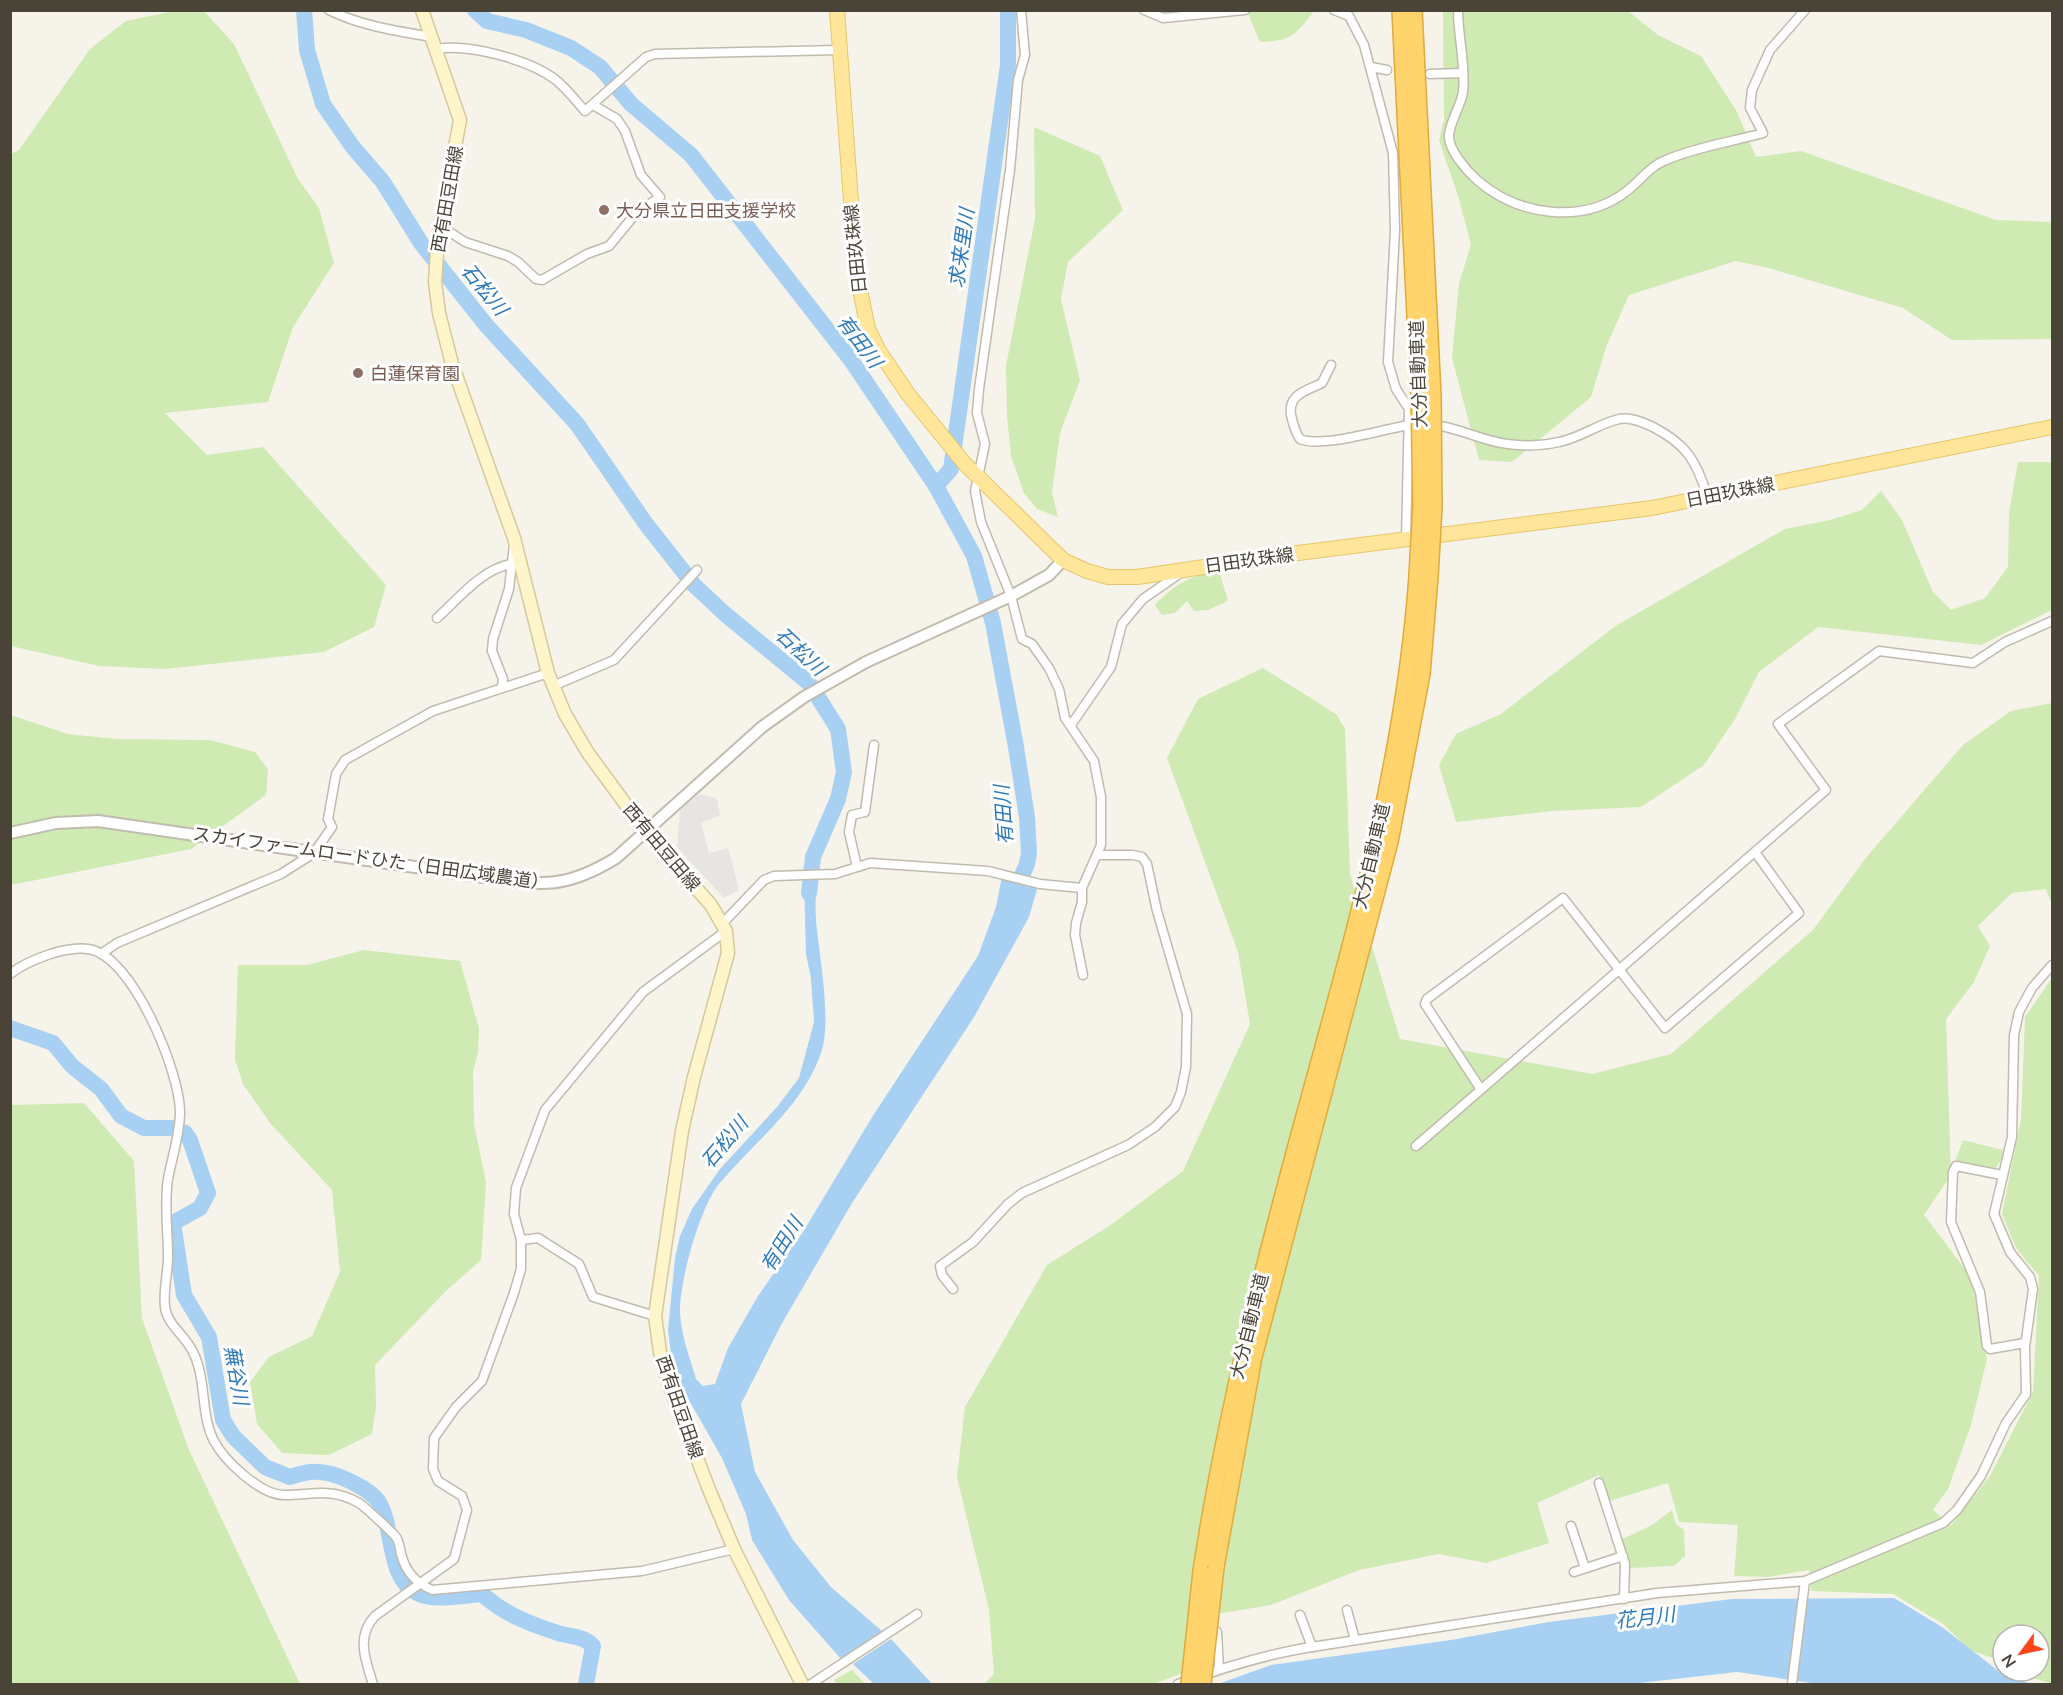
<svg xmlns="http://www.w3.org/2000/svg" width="2063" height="1695" viewBox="0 0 2063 1695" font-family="Mulish,'Noto Sans JP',sans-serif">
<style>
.green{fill:#cfeab3}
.parking{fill:#e7e5e2}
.water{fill:#a7d0f2}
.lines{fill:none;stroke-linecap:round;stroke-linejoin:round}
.river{stroke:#a7d0f2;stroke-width:16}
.minor-casing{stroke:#c1bbad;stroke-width:11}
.tertiary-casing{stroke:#c1bbad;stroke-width:14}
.secondary-casing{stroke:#d6c89a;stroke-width:15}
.primary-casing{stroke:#e6c668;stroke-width:16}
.motorway-casing{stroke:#e1aa3a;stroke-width:18}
.minor{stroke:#fff;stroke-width:8}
.tertiary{stroke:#fff;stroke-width:10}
.secondary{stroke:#fff5cb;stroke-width:12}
.primary{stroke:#ffe69a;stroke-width:14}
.motorway{stroke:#ffd46c;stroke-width:15}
.motorway-bridge-casing{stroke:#e1aa3a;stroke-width:18;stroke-linecap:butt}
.motorway-bridge{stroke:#ffd46c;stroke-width:15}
.education-dot{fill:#8d6e63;stroke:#fff;stroke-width:2}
.labels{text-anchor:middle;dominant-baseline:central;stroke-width:6;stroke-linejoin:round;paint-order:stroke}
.street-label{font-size:18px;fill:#4a4438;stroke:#fff}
.education-label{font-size:18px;fill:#785e54;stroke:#fff;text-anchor:start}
.water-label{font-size:20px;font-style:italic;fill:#2e79b9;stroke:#fff}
</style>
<rect width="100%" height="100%" fill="#f6f3eb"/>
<g class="green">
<polygon points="174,11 204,11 234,44 298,179 319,208 334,263 293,327 268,402 165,413 207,455 263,447 386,585 374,627 324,652 165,669 99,666 11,646 11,154 19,150 90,49 126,21"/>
<path d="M1247 11H1314C1296 35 1291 41 1260 42Z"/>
<polygon points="1443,11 1628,11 1658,35 1701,56 1736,110 1756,157 1801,151 1996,220 2052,222 2052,339 1952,340 1903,308 1769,268 1736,261 1629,295 1606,347 1591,397 1512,462 1479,460 1452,358 1459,283 1471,245 1459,199 1439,140 1444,120"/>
<polygon points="1034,127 1100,156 1123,210 1068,262 1061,299 1080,380 1060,433 1052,492 1058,517 1037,509 1024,493 1011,456 1007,416 1006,366 1035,219"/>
<polygon points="2018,462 2052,462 2052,610 1981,645 1818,627 1759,672 1735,719 1704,765 1641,807 1552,811 1456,822 1439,765 1456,734 1501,714 1617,625 1785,529 1830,520 1862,510 1881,491 1902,520 1933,592 1951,610 1985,598 2008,567 2009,513"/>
<path d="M1219 571 1228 601 1208 610 1194 611 1187 601 1175 613 1162 615 1155 605C1176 583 1189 576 1219 571Z"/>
<polygon points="1263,668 1336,714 1345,729 1350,874 1400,1039 1592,1074 1671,1054 1813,930 1865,859 1963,745 2011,711 2052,703 2052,905 2046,889 2012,893 1978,926 1990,946 1974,982 1946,1019 1951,1175 1924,1215 1971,1277 1987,1359 1971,1425 1948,1489 1933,1510 1951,1525 1990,1476 2033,1392 2039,1276 2016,1248 2002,1214 2021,1120 2025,1017 2052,978 2052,1684 2010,1671 2039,1671 2039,1635 2003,1635 2003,1664 1998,1660 1970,1650 1943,1624 1893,1594 1811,1591 1809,1570 1768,1577 1734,1576 1738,1525 1679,1522 1668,1483 1609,1501 1599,1475 1537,1503 1549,1543 1486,1563 1439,1554 1359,1570 1271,1605 1216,1614 1211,1663 1153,1684 984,1684 994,1674 989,1610 957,1477 965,1407 1047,1265 1112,1224 1183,1171 1250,1024 1238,952 1167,758 1198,699"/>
<polygon points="10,715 68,734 117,739 210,740 255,752 268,769 266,795 191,849 11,885"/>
<polygon points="364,950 460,961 479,1029 478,1053 473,1071 474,1124 486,1182 481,1260 446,1291 375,1365 376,1407 372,1434 329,1455 282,1453 257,1424 250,1382 269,1357 312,1336 340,1272 332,1190 270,1123 243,1084 235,1059 238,965 307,965"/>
<polygon points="84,1103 134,1161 142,1318 189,1450 300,1684 11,1684 11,1105"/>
<polygon points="1963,1140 2006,1151 1993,1173 1954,1164"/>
<polygon points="1672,1510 1676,1524 1684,1530 1685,1556 1674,1566 1630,1568 1621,1540 1652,1525"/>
<polygon points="852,1670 865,1684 838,1684 834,1680"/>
</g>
<polygon class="parking" points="699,794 717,798 720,816 701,823 709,853 728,848 739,890 724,898 677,847 680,810"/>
<g class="water">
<path d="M1002 876 1038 886 1029 917 974 1017 852 1203 781 1325 741 1404 755 1472 793 1540 831 1587 883 1632 841 1659 789 1600 752 1540 746 1514 722 1458 682 1388 672 1362 668 1330 675 1258 680 1236 692 1209 720 1169 777 1107 799 1078 814 1022 811 978 806 954 804 879H816C816 893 815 907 816 920 819 956 833 1024 820 1056 800 1109 754 1142 719 1184 700 1207 679 1282 680 1313 681 1335 690 1358 696 1379L703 1386 715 1384 728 1348 758 1296 803 1232 874 1114 978 956 996 907Z"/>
<polygon points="1894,1598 1942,1627 2001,1673 2031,1684 1818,1684 1737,1672 1630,1684 1218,1684 1271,1665 1451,1640 1549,1622 1732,1599"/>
<polygon points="891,1639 932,1684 874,1684 853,1664"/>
</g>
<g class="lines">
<g class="river">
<polyline points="304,10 307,50 323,104 352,146 383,182 421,243 486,325 577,424 646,524 694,585 725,614 809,683 838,729 844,772 838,799 813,857 809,893"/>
<polyline points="475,10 487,21 526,30 571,48 600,67 631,104 691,155 851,360 936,486 974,556 993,623 1015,741 1027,817 1029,853 1027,864 1013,896"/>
<polyline points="936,486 951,469 1008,65 1008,10"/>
<path d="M10 1028 53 1043 72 1066 101 1089 121 1116 144 1128H173L185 1133 190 1140 208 1193 200 1208 173 1223 184 1295 209 1337 223 1420 233 1436 265 1467 290 1477C310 1470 324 1470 343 1478 353 1482 372 1492 378 1501 395 1527 386 1578 417 1593 435 1602 463 1595 482 1594 504 1614 530 1624 558 1633 571 1637 584 1636 593 1646L586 1684"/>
</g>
<g class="minor-casing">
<g id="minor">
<path d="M329 10C361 26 397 31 432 37"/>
<polyline points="1021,10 1025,55 1018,80 1010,170 979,389 977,413 985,444 975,491 981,522 1011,596 1022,639 1032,644 1049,668 1059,689 1065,718 1094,761 1101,797 1101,845 1082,888 1082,902 1076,923 1075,935 1083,975"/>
<polyline points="1144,10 1163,18 1245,10"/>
<polyline points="1334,10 1349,16 1364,45 1393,153 1395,231 1388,362 1396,389 1409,409 1406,539"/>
<path d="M1458 10C1458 38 1466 64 1463 92 1461 106 1450 121 1449 135 1448 150 1467 171 1477 180 1518 216 1583 225 1627 191 1641 180 1650 166 1666 160 1696 147 1731 142 1763 133L1750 108 1752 90 1770 50 1805 10"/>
<path d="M437 49C468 43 530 60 556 80 567 89 576 101 585 111L646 57 655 54 838 50"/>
<polyline points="1371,67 1387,70"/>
<polyline points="1430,74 1463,73"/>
<polyline points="439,225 465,242 508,256 518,262 536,279 542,280 587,254 609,246 637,212 660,197 641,175 625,131 617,119 593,105"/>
<path d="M1331 365 1322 383C1306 391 1288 394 1291 415 1293 424 1295 432 1300 439 1323 449 1388 427 1416 424 1452 422 1483 444 1518 445 1532 446 1546 445 1559 442 1580 438 1598 424 1619 419 1631 417 1642 422 1653 427 1686 444 1697 461 1707 496"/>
<path d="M437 618C459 598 481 570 511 564"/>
<polyline points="502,686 503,679 492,651 493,639 509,589 514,544"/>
<polyline points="553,686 614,660 697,570"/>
<polyline points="1071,725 1111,667 1122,624 1143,599 1179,574"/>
<polyline points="857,867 849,832 852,815 865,812 874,745"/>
<polyline points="723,923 764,880 774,876 835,874 870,863 988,871 1040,884 1082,888"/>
<polyline points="101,954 117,943 281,874 314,853 332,827 328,819 336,774 345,760 433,711 548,673"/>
<path d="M10 974C28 960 65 946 88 949 132 954 180 1072 180 1112 180 1134 172 1157 168 1179 164 1204 168 1231 168 1257 168 1273 163 1290 165 1307 167 1325 186 1336 193 1352 207 1380 200 1414 214 1441 224 1460 260 1495 284 1495 313 1495 331 1487 359 1503 365 1507 391 1531 396 1537 399 1541 400 1548 401 1554 406 1572 415 1582 432 1590L642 1571 734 1549"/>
<polyline points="1480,1088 1425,1004 1427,999 1563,898 1665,1028 1799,913 1755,852"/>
<polyline points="1416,1146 1826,790 1778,724 1879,651 1973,663 2005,642 2052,621"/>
<polyline points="2002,1175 1956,1166 1953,1172 1951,1222 1980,1292 1987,1346 1990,1349 2025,1343"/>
<polyline points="521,1240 538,1238 579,1264 593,1297 655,1316"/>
<polyline points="953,1289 942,1275 940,1266 973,1242 1008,1204 1022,1193 1128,1145 1155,1127 1175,1107 1181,1092 1186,1067 1187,1014 1157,911 1147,864 1142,857 1133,855 1099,855"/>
<polyline points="1599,1483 1625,1564 1624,1599"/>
<polyline points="1571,1526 1585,1568"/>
<polyline points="1574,1572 1623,1556"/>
<polyline points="1347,1610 1355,1640"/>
<polyline points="1300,1615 1312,1647"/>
<polyline points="1217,1632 1219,1669"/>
<path d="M373 1684C365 1659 356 1636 375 1616L454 1559 467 1510 462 1496 438 1481 433 1469 434 1438 456 1407 482 1381 514 1293 521 1269V1240L514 1214 516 1188 545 1110 643 992 726 931"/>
<polyline points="811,1684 917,1614"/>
<path d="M1178 1684C1222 1668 1266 1654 1312 1647L1657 1593 1805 1581 1943 1523 1957 1510 1981 1476 2006 1423 2026 1394 2025 1347 2033 1289 2030 1277 2010 1252 1994 1214 2012 1137 2014 1035 2019 1012 2032 988 2052 965"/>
<polyline points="1792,1684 1805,1581"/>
</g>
</g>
<g class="tertiary-casing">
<path id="tertiary" d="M10 833 56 823 98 821 484 877C541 885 564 890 616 858L762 727 804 697 866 662 1011 596 1049 575 1063 560"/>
</g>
<g class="secondary-casing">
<polyline id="secondary" points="422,10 460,120 438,238 435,282 439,313 452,364 514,538 548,673 565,714 588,753 646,832 711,905 726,931 728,953 694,1077 682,1131 655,1316 660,1352 668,1382 708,1487 734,1549 802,1684"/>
</g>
<g class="primary-casing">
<polyline id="primary" points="837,10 856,269 868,329 879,351 908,394 965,464 1063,560 1087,571 1108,577 1137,577 1298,553 1652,508 2052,427"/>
</g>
<g class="motorway-casing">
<g id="motorway">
<polyline points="1400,10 1419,397"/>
<polyline points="1414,10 1433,396"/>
<polyline points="1216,1567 1254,1357 1390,842 1422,674 1430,577"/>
<path d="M1201 1571C1226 1407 1268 1247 1312 1087 1358 920 1405 750 1417 576"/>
</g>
</g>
<use href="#minor" class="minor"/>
<use href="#tertiary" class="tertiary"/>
<use href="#secondary" class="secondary"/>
<use href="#primary" class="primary"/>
<use href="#motorway" class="motorway"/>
<g class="motorway-bridge-casing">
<g id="motorway-bridge">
<polyline points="1417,576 1421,505 1419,397"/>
<polyline points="1430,577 1434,506 1433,396"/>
<polyline points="1189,1684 1201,1571"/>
<polyline points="1203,1684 1216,1567"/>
</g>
</g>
<use href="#motorway-bridge" class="motorway-bridge"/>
</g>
<g class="education-dot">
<circle cx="604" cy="210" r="6"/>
<circle cx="358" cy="373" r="6"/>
</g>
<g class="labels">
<g class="street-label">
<text transform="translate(447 199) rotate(-80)">西有田豆田線</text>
<text transform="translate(855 249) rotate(-96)">日田玖珠線</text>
<text transform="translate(1418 374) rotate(-92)">大分自動車道</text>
<text transform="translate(1730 492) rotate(-11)">日田玖珠線</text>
<text transform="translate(1249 560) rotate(-8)">日田玖珠線</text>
<text transform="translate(662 847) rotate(50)">西有田豆田線</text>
<text transform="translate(1371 856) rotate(-77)">大分自動車道</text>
<text transform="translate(371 858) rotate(8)">スカイファームロードひた（日田広域農道）</text>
<text transform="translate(1249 1326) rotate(-76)">大分自動車道</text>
<text transform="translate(680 1407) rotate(71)">西有田豆田線</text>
</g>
<g class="education-label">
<text x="616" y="210">大分県立日田支援学校</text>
<text x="370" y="373">白蓮保育園</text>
</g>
<g class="water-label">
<text transform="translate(961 248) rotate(-82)">求来里川</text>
<text transform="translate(485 289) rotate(51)">石松川</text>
<text transform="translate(860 341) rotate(53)">有田川</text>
<text transform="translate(801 651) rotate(43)">石松川</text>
<text transform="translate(1003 815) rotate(-94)">有田川</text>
<text transform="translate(724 1142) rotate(-50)">石松川</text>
<text transform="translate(781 1244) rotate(-58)">有田川</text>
<text transform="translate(237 1375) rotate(80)">蕪谷川</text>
<text transform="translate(1645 1617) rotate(-7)">花月川</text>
</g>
</g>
<rect width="2063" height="1695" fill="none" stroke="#4a4438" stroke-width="24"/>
<g transform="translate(2021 1653) rotate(237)"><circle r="28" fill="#ffffff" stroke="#b7b4af" stroke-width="1.5"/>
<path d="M0-4.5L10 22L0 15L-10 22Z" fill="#fd451a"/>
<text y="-9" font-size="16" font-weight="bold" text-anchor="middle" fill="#4a4438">N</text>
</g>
</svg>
